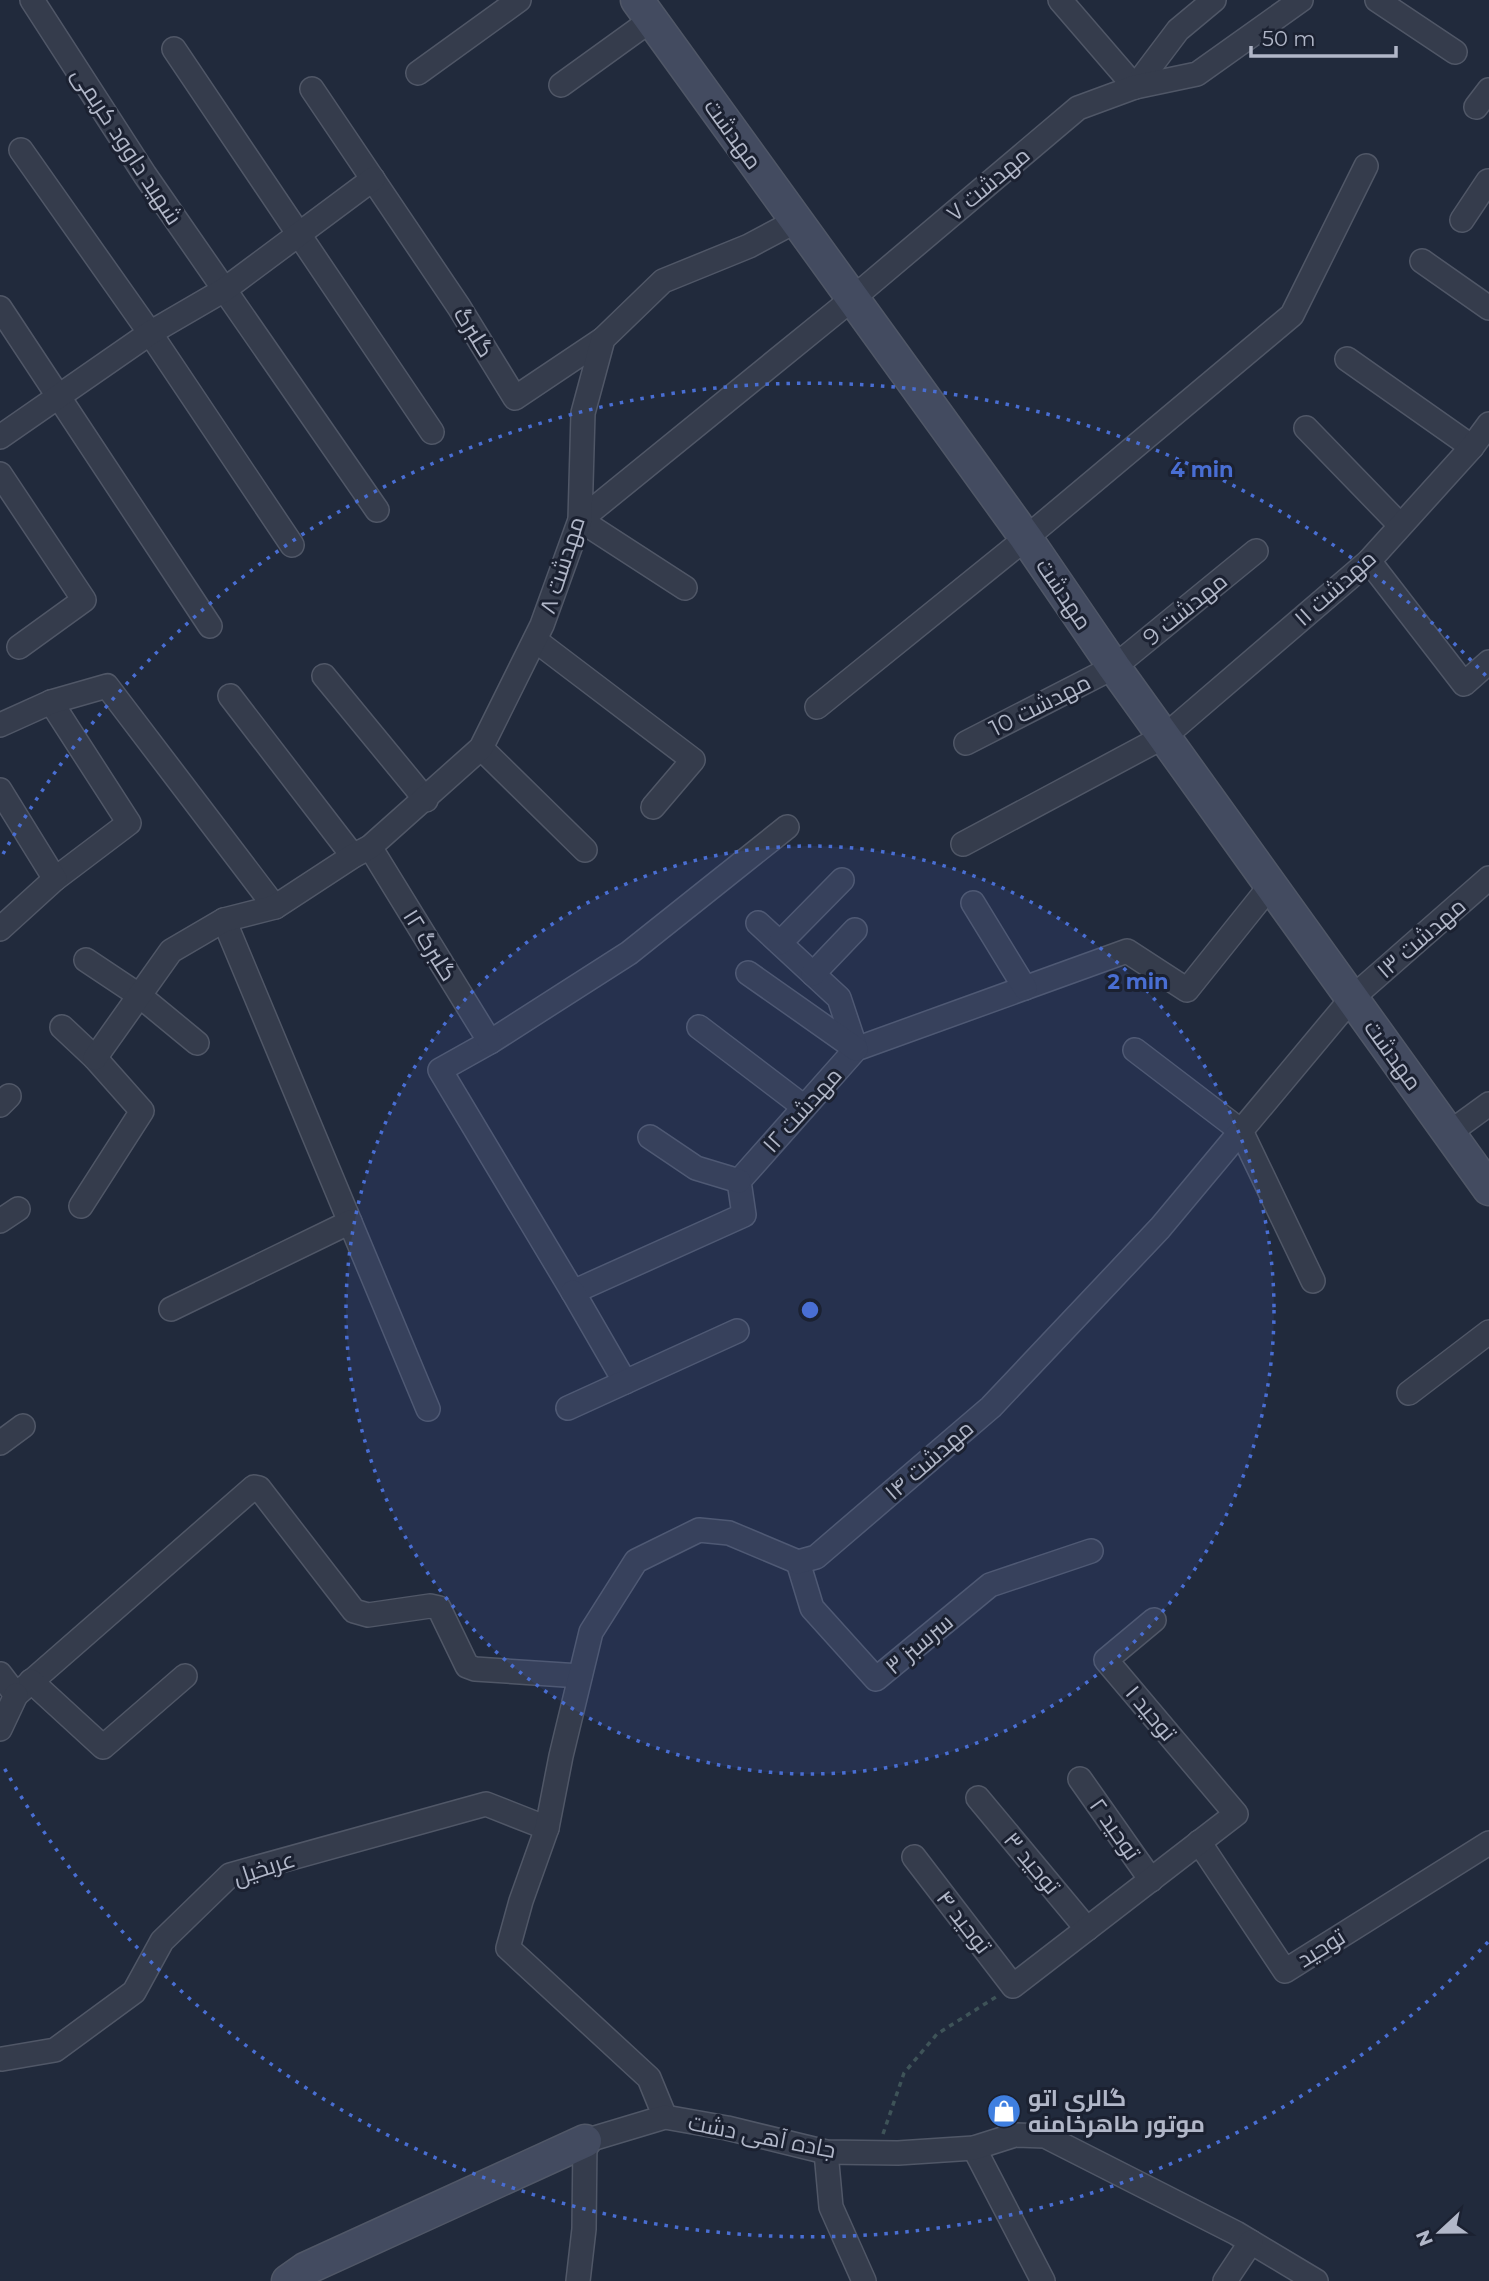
<svg xmlns="http://www.w3.org/2000/svg" width="1489" height="2281" viewBox="0 0 1489 2281" font-family="Montserrat,Cairo,sans-serif">
<style>
.lines{fill:none;stroke-linecap:round;stroke-linejoin:round}
.street-casing{stroke:#505767;stroke-width:26}
.secondary-casing{stroke:#505767;stroke-width:35}
.path{stroke:#3e5358;stroke-width:3.5;stroke-dasharray:5 5;stroke-linecap:butt}
.street{stroke:#353c4c;stroke-width:23}
.secondary{stroke:#434b60;stroke-width:32}
.ring{fill:none;stroke:#496ed3;stroke-width:3.5;stroke-dasharray:3.5 7}
.labels{text-anchor:middle;dominant-baseline:central;stroke-width:6;stroke-linejoin:round;paint-order:stroke}
.street-label{font-size:23px;fill:#b1b7c8;stroke:#1b2131}
.poi-label{font-size:23px;font-weight:bold;fill:#b1b7c8;stroke:#1b2131;text-anchor:start}
.centre{fill:#496ed3;stroke:#1b2131;stroke-width:3.5}
.ring-label{font-size:21px;text-anchor:middle;font-weight:bold;fill:#496ed3;stroke:#1b2131;stroke-width:6;stroke-linejoin:round;paint-order:stroke}
</style>
<rect width="100%" height="100%" fill="#212a3c"/>
<g class="lines">
<g class="street-casing">
<g id="street">
<polyline points="32,0 145,175 377,510"/>
<polyline points="1060,0 1135,87"/>
<polyline points="1377,0 1455,52"/>
<polyline points="174,49 432,432"/>
<polyline points="418,73 519,0"/>
<polyline points="561,85 651,20"/>
<polyline points="1135,87 1178,30 1214,0"/>
<polyline points="312,89 459,307 515,398 603,339"/>
<polyline points="1476,107 1489,90"/>
<polyline points="21,150 150,333 292,545"/>
<polyline points="1462,220 1488,181 1489,182"/>
<polyline points="1422,261 1489,308"/>
<polyline points="0,308 210,626"/>
<polyline points="1347,359 1472,447"/>
<polyline points="1306,428 1400,525"/>
<polyline points="0,437 150,333 224,290 373,179"/>
<polyline points="0,474 84,600 19,647"/>
<polyline points="1369,561 1464,684 1489,662"/>
<polyline points="685,588 580,520 852,299 1078,108 1135,87 1197,74 1301,0"/>
<polyline points="535,640 693,760 653,807"/>
<polyline points="324,676 426,800"/>
<polyline points="230,696 353,856"/>
<polyline points="51,702 129,823 55,879"/>
<polyline points="817,707 1026,538 1292,315 1366,166"/>
<polyline points="0,725 51,702 107,686 275,907"/>
<polyline points="966,743 1114,667 1256,551"/>
<polyline points="481,748 585,850"/>
<polyline points="0,790 55,879 0,929"/>
<polyline points="787,827 629,953 490,1042 440,1070 573,1292 744,1215 739,1181 856,1049 1127,951 1187,990 1271,885"/>
<polyline points="963,844 1165,736 1369,561 1472,447 1489,424"/>
<polyline points="370,847 490,1042"/>
<polyline points="973,903 1025,988"/>
<polyline points="224,920 428,1409"/>
<polyline points="758,923 839,998 856,1049"/>
<polyline points="780,943 842,880"/>
<polyline points="86,960 140,996 197,1043"/>
<polyline points="748,973 856,1049"/>
<polyline points="813,974 855,930"/>
<polyline points="62,1027 95,1058 142,1111 81,1206"/>
<polyline points="699,1027 804,1107"/>
<polyline points="1135,1050 1241,1131 1313,1281"/>
<polyline points="95,1058 171,951 224,920 275,907 353,856 370,847 481,748 542,625 580,520 583,413 603,339 663,281 749,246 796,221"/>
<polyline points="0,1105 9,1096"/>
<polyline points="1449,1133 1489,1104"/>
<polyline points="650,1137 696,1168 739,1181"/>
<polyline points="0,1221 18,1209"/>
<polyline points="573,1292 625,1382"/>
<polyline points="171,1309 350,1222"/>
<polyline points="1409,1393 1489,1332"/>
<polyline points="568,1408 737,1331"/>
<polyline points="0,1443 23,1426"/>
<polyline points="798,1562 812,1608 876,1679 990,1585 1091,1551"/>
<polyline points="0,1674 16,1695 254,1487 259,1488 354,1611 368,1615 430,1606 439,1608 467,1666 475,1669 580,1676"/>
<polyline points="31,1681 103,1747 185,1676"/>
<polyline points="0,1729 16,1695"/>
<polyline points="1080,1779 1151,1880"/>
<polyline points="978,1798 1087,1929"/>
<polyline points="1199,1842 1285,1971 1489,1843"/>
<polyline points="914,1857 1013,1986 1236,1814 1106,1660 1154,1620"/>
<polyline points="2,2059 55,2050 134,1992 162,1941 230,1875 486,1804 547,1828"/>
<polyline points="665,2117 649,2078 508,1948 521,1901 547,1828 561,1756 591,1632 636,1561 699,1530 729,1533 798,1562 816,1557 991,1407 1160,1228 1352,998 1489,878"/>
<polyline points="974,2148 1043,2281"/>
<polyline points="826,2152 831,2207 864,2281"/>
<polyline points="578,2281 584,2229 585,2141 665,2117 727,2128 826,2152 898,2153 974,2148 1015,2135 1045,2136 1236,2233 1316,2281"/>
<polyline points="1225,2281 1251,2242"/>
</g>
</g>
<g class="secondary-casing">
<g id="secondary">
<polyline points="637,0 1026,538 1114,667 1489,1189"/>
<polyline points="288,2281 305,2269 585,2141"/>
</g>
</g>
<polyline class="path" points="883,2134 904,2073 937,2034 996,1997"/>
<use href="#street" class="street"/>
<use href="#secondary" class="secondary"/>
</g>
<circle cx="810" cy="1310" r="464" fill="#496ed3" fill-opacity=".12"/>
<g class="ring">
<circle cx="810" cy="1310" r="464"/>
<path d="M1488 1942A927 927 0 0 1 3 1766M3 854A927 927 0 0 1 1488 678"/>
</g>
<defs>
<g id="shop-disc" transform="scale(1.75)"><circle r="9.5" fill="#3f7fe0" stroke="#1b2131"/><path d="M-5-2.5h2.3a2.7 3.5 0 0 1 5.4 0H5L5.5 6h-11ZM-1.5-2.5h3a1.5 2.3 0 0 0-3 0Z" fill="#fff"/></g>
</defs>
<g fill-rule="evenodd">
<use href="#shop-disc" x="1004" y="2111"/>
</g>
<g class="labels">
<g class="street-label">
<text transform="translate(733 134) rotate(54)">مهدشت</text>
<text transform="translate(127 146) rotate(57)">شهید داوود کریمی</text>
<text transform="translate(988 184) rotate(-40)">مهدشت ۷</text>
<text transform="translate(474 332) rotate(58)">گلبرگ</text>
<text transform="translate(562 565) rotate(-72)">مهدشت ۸</text>
<text transform="translate(1335 588) rotate(-42)">مهدشت ۱۱</text>
<text transform="translate(1064 594) rotate(56)">مهدشت</text>
<text transform="translate(1185 609) rotate(-39)">مهدشت 9</text>
<text transform="translate(1040 705) rotate(-27)">مهدشت 10</text>
<text transform="translate(1421 938) rotate(-41)">مهدشت ۱۳</text>
<text transform="translate(430 945) rotate(58)">گلبرگ ١٢</text>
<text transform="translate(1393 1055) rotate(54)">مهدشت</text>
<text transform="translate(802 1110) rotate(-48)">مهدشت ۱۲</text>
<text transform="translate(929 1460) rotate(-41)">مهدشت ۱۴</text>
<text transform="translate(919 1644) rotate(-40)">سرسبز ۳</text>
<text transform="translate(1151 1713) rotate(50)">توحید ۱</text>
<text transform="translate(1115 1829) rotate(55)">توحید ۲</text>
<text transform="translate(1032 1863) rotate(50)">توحید ۳</text>
<text transform="translate(264 1868) rotate(-18)">عربخیل</text>
<text transform="translate(964 1922) rotate(52)">توحید ۴</text>
<text transform="translate(1321 1948) rotate(-32)">توحید</text>
<text transform="translate(762 2136) rotate(11)">جاده آهی دشت</text>
</g>
<g class="poi-label">
<text x="1028" y="2098">گالری اتو<tspan x="1028" dy="26">موتور طاهرخامنه</tspan></text>
</g>
</g>
<circle cx="810" cy="1310" r="10" class="centre"/>
<g class="ring-label">
<text x="1202" y="477">4 min</text>
<text x="1138" y="989">2 min</text>
</g>
<g transform="translate(1440 2232) rotate(248)" stroke="#1b2131" stroke-width="5" paint-order="stroke">
<path d="M0-5L12 26L0 18L-12 26Z" fill="#b1b7c8"/>
<text y="-10" font-size="19" font-weight="bold" text-anchor="middle" fill="#b1b7c8">N</text>
</g>
<path d="M1251 46v10h145v-10" fill="none" stroke="#b1b7c8" stroke-width="3.5"/>
<text x="1262" y="46" font-size="21" fill="#b1b7c8" stroke="#1b2131" stroke-width="5" paint-order="stroke">50 m</text>
</svg>
